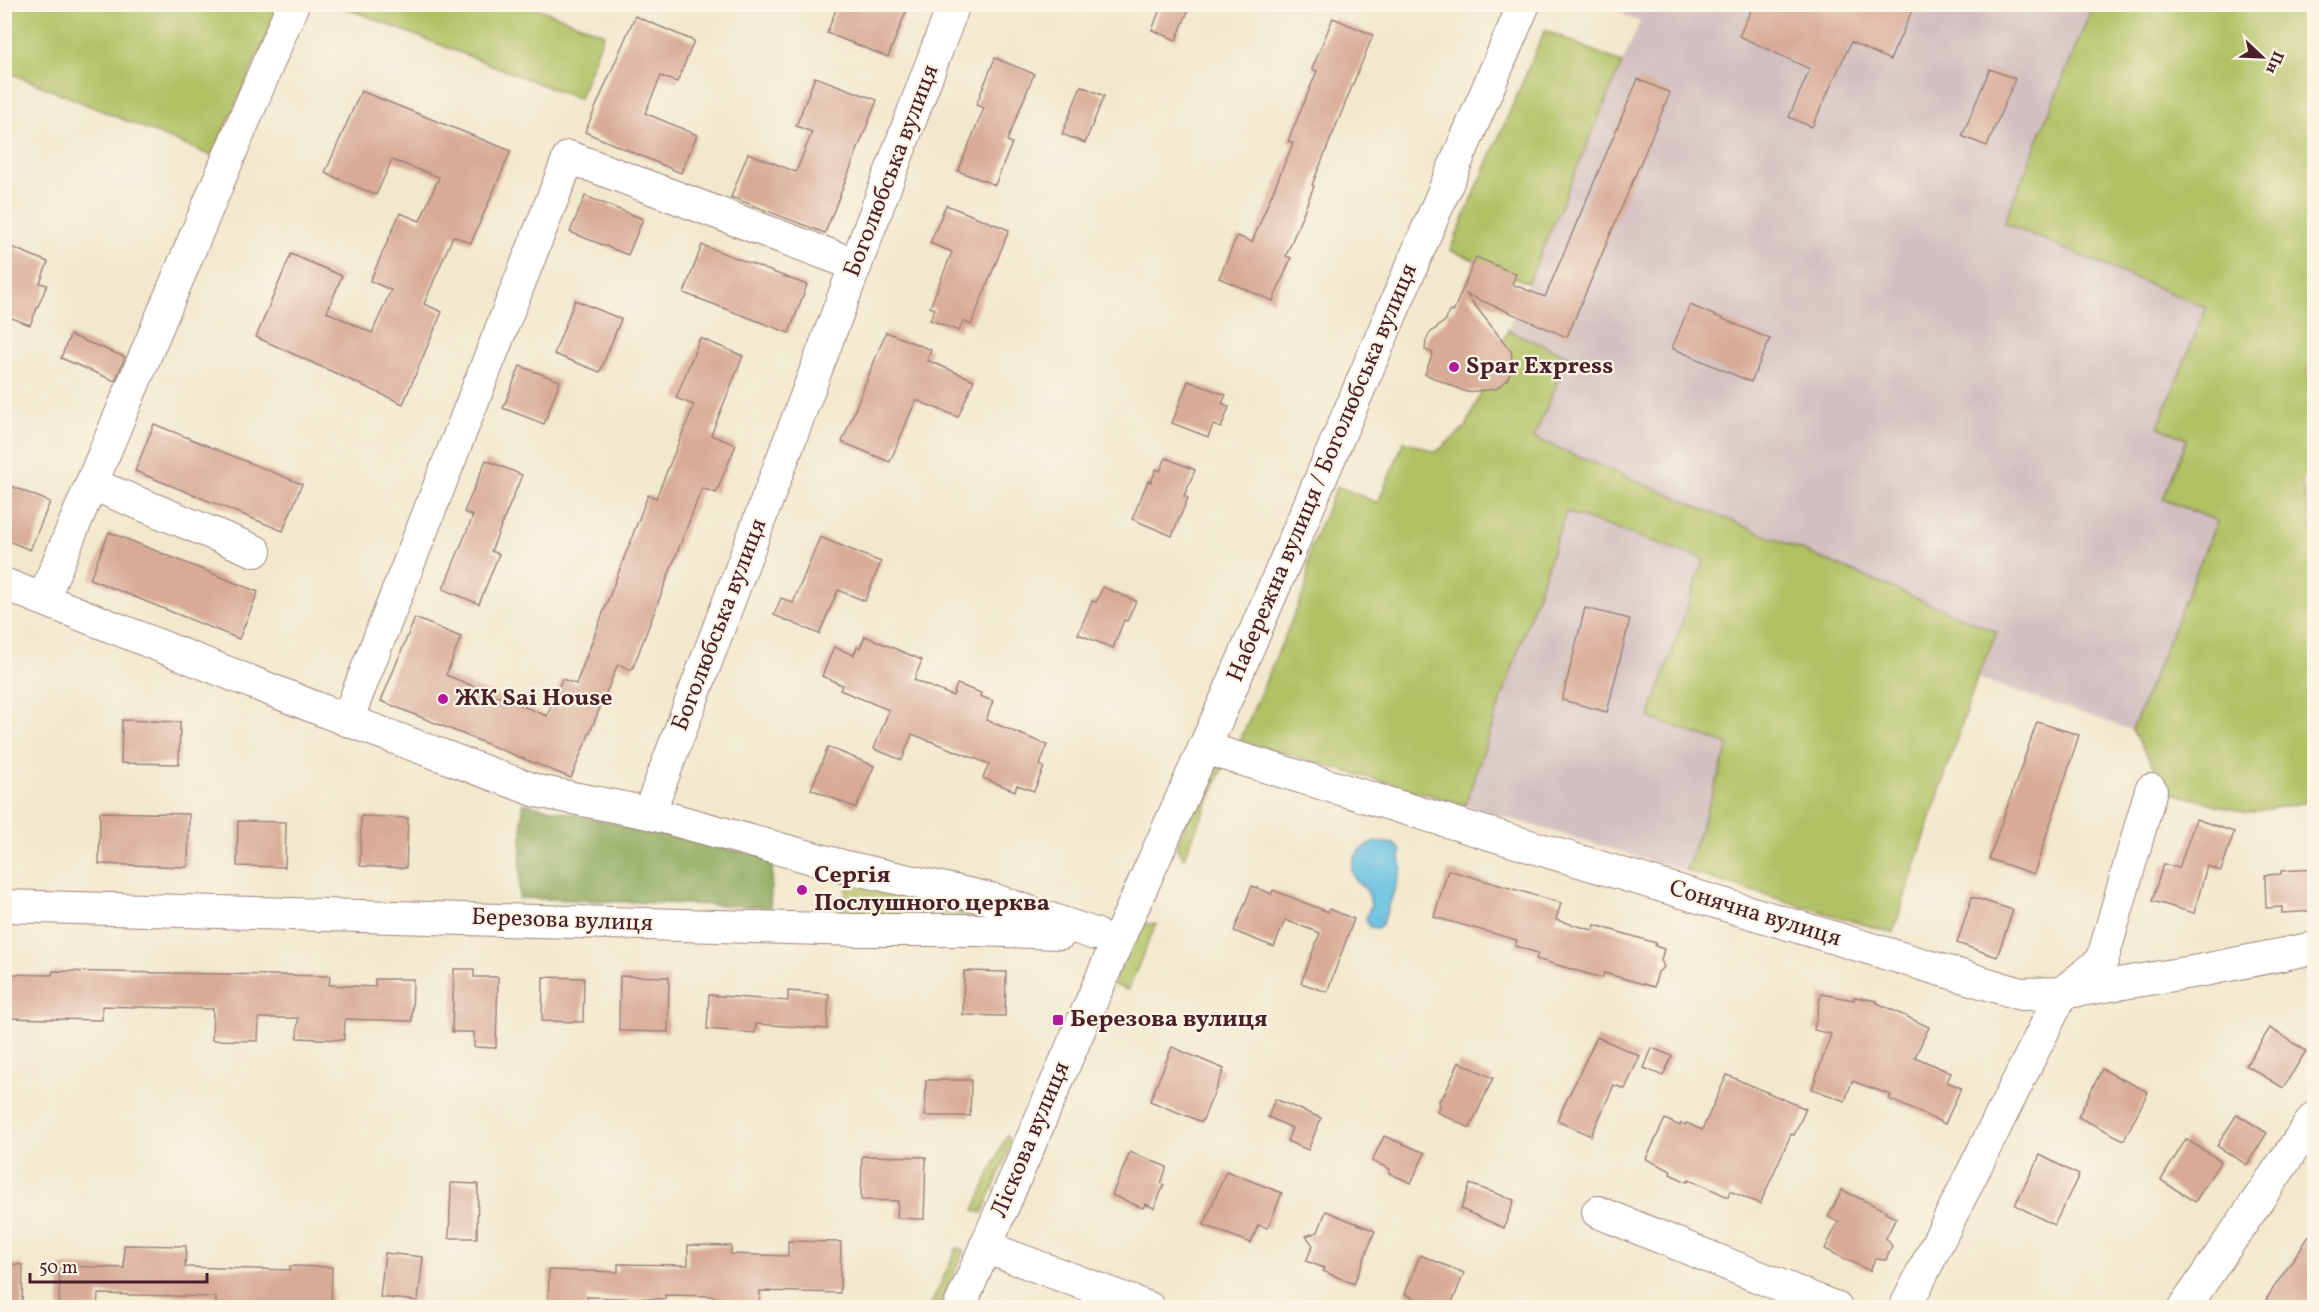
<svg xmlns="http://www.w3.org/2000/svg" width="2319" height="1312" viewBox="0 0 2319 1312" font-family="Vollkorn,serif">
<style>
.built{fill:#f7d1c8}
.industrial{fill:#d2bfc0}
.green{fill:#b0c164;stroke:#7d7048;stroke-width:1.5}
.forest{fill:#8ca75a;stroke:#6b6342;stroke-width:1.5}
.water{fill:#62bfe0;stroke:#566f86;stroke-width:1.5}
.building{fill:#d8aa97}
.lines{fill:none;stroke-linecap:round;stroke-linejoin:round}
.minor-casing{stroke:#9e847c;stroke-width:34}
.minor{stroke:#fff;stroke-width:32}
.poi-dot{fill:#b5179e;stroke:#fcf5e5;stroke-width:2}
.labels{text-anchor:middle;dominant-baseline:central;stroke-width:4.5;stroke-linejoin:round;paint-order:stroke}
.street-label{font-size:24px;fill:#4a1f2b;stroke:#fcf5e5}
.poi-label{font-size:24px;font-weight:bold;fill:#4a1f2b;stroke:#fcf5e5;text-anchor:start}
</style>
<rect width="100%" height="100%" fill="#fcf5e5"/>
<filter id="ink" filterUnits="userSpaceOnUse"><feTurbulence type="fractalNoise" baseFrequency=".0167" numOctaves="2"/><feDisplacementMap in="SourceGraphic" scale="12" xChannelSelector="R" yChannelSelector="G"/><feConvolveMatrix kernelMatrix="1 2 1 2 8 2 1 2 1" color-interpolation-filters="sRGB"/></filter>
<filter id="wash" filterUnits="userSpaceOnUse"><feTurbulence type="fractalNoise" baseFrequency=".008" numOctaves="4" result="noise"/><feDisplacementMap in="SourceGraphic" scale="24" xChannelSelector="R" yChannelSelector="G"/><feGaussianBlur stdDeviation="1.35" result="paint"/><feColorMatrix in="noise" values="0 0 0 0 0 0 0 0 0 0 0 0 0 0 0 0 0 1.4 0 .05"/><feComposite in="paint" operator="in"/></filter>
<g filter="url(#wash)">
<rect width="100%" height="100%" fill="#f2e8cd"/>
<polygon class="built" points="1599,5 1627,5 1623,15"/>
<g class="industrial">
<polygon points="1627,5 2093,5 2005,223 2206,308 2159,427 2187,439 2217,521 2132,730 1977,678 1996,631 1533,437 1568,356 1508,330 1640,22 1623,15"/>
<polygon points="1565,511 1704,559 1649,717 1729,745 1686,871 1465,805"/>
</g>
<g class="green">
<polygon points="4,5 281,5 212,156 5,71"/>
<polygon points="338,5 529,5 604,34 579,99"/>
<polygon points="2093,5 2314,5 2314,353 2308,370 2314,406 2314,453 2302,484 2314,538 2314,801 2247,813 2169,792 2132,730 2217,521 2163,499 2187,439 2158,427 2206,308 2004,223"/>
<polygon points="1545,30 1622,63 1528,283 1450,250"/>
<polygon points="1508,330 1568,356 1534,438 1997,632 1977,678 1893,933 1686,871 1729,745 1649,718 1704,559 1566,512 1465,805 1240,741 1306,587 1310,549 1337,486 1378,503 1404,441 1436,452 1466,427"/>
<polygon points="1224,765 1184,858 1176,848 1207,773 1214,767"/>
<polygon points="841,877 973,910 976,915 839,913 840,906 845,906 847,884 841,882"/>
<polygon points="1138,924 1156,924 1128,990 1112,984"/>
<polygon points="1007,1135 1012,1144 982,1213 974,1210"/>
<polygon points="957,1248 964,1251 939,1307 930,1307"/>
</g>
<polygon class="forest" points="523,803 773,859 770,907 519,898"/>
<path class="water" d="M1377 842 1394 844 1401 850 1400 859 1402 868 1382 925 1376 928 1369 927 1366 919 1371 905C1370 900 1369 895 1367 891 1364 886 1356 883 1354 877 1346 859 1362 846 1377 842Z"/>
<g id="blocks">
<g class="building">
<polygon points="838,4 909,4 888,57 827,33"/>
<polygon points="1162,4 1191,4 1176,40 1152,30"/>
<polygon points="1754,4 1915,4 1890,60 1851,42 1812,127 1789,117 1810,69 1739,36"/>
<polygon points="635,16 694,41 677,82 661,76 645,113 697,135 681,173 585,132"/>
<polygon points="1333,18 1373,35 1312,185 1314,186 1286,256 1291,258 1273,301 1219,278 1237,236 1252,242 1293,143 1288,141 1317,71 1312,69"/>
<polygon points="995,58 1034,74 1007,141 1012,143 995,185 958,171 984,108 976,105"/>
<polygon points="1990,69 2015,79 1987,146 1962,136"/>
<polygon points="815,77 877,100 825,233 731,197 748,153 796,172 812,132 796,126"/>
<polygon points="1638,79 1670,93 1567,337 1466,294 1511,351 1513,365 1507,380 1496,389 1466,392 1425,374 1433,353 1425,350 1426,341 1429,334 1446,320 1449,311 1453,312 1476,257 1516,274 1512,284 1545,297"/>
<polygon points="1081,86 1104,96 1085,143 1062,134"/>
<polygon points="361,91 511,151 471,243 453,236 424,304 442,312 403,404 256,337 291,254 342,276 327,312 372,333 391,290 370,281 400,213 420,221 439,177 392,160 376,195 325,173"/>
<polygon points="585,196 643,219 628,255 570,232"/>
<polygon points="946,205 1009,230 971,325 963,321 959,331 930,320 935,309 930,307 952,252 930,243"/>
<polygon points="4,244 48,262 40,283 47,285 30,325 4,315"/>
<polygon points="702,245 807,285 789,333 684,293"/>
<polygon points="575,300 621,319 600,372 554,354"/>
<polygon points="1690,305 1770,339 1751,382 1672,348"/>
<polygon points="886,332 931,350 927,360 974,380 958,417 916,400 890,462 842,442"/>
<polygon points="70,335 125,357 115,381 61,358"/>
<polygon points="700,338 743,356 711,435 736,445 716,493 702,488 632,670 618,664 571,778 381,701 415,618 461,637 446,675 547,716 562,679 576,684 648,495 656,498 694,405 676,398"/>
<polygon points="520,366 560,381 544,424 503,408"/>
<polygon points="1188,381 1226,395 1222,403 1229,407 1221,428 1213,425 1208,437 1172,423"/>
<polygon points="154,424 302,484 283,531 135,471"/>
<polygon points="1166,458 1195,470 1184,496 1188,498 1172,536 1132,519 1148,481 1151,482 1156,469 1160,471"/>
<polygon points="486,460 522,475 491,551 499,554 479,604 443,589 473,516 464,512"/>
<polygon points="4,483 50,502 30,550 4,539"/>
<polygon points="109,532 258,592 239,639 90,579"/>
<polygon points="820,537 881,562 865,601 838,590 819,634 774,615 781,598 793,603"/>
<polygon points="1103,587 1136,601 1127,621 1124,620 1113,648 1078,634 1092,601 1096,602"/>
<polygon points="1585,608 1630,619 1607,712 1562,700"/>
<polygon points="865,636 922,660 914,680 953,696 957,684 981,693 980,696 993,701 986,720 1047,745 1040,765 1044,767 1034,791 1017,785 1015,791 983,778 989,764 912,734 902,760 874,749 889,710 840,690 842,685 822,676 834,647 854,655 857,647 860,648"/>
<polygon points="122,720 180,722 179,764 121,763"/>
<polygon points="2037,722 2079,735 2034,874 1989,859"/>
<polygon points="828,747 874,766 856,808 811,789"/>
<polygon points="100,812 189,814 188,867 99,864"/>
<polygon points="361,816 408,818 406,868 360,866"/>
<polygon points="2196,819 2234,832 2221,871 2207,866 2194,913 2152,901 2163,864 2179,868"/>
<polygon points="238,821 286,822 285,867 237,866"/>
<polygon points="2314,869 2314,911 2282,913 2282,907 2266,908 2265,875 2281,874 2281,871"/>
<polygon points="1448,870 1561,903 1556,920 1593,930 1595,925 1656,943 1655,946 1664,949 1661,960 1664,967 1658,972 1654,987 1604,973 1602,978 1536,959 1538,953 1515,946 1517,940 1434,917"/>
<polygon points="1252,886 1272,894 1273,890 1328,912 1329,909 1354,919 1327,992 1301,983 1320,933 1285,920 1274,947 1234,931"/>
<polygon points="1972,897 2013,910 1997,957 1957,943"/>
<polygon points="454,969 474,969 474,977 498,977 496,1048 474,1047 474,1032 452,1032"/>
<polygon points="53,971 330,976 329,985 375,987 375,979 413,979 412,1021 345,1019 344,1040 297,1038 298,1018 259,1018 258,1041 212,1040 213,1009 102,1006 102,1020 4,1018 4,974 52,975"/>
<polygon points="964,971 1006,972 1005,1016 963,1015"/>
<polygon points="620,976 669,977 668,1032 619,1031"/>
<polygon points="543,977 584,978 583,1022 542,1021"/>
<polygon points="788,991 829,994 827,1029 756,1024 755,1033 707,1029 709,995 788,1001"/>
<polygon points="1821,994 1854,1000 1854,997 1877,1001 1877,1003 1929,1027 1915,1057 1951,1073 1947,1082 1961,1088 1945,1124 1889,1099 1891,1095 1852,1081 1845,1101 1812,1089 1831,1034 1814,1030"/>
<polygon points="2270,1028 2306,1051 2283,1088 2246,1065"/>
<polygon points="1597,1037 1640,1056 1625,1089 1614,1085 1591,1136 1557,1120"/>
<polygon points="1172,1047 1224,1069 1202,1122 1150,1101"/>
<polygon points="1652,1048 1672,1056 1663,1076 1644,1068"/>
<polygon points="1459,1062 1493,1078 1470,1128 1437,1112 1440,1106 1439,1101 1445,1093"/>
<polygon points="2102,1069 2148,1092 2124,1140 2078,1117"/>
<polygon points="1727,1075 1806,1109 1794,1135 1791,1134 1760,1204 1730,1191 1728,1197 1689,1179 1687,1182 1670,1174 1671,1171 1646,1159 1665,1119 1680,1126 1681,1123 1685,1125 1686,1123 1702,1130"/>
<polygon points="926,1080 971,1080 970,1116 925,1116"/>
<polygon points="1275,1099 1321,1118 1308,1150 1287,1141 1292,1128 1268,1117"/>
<polygon points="2237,1114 2267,1133 2247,1165 2217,1146"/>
<polygon points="1384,1136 1425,1153 1411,1183 1389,1173 1390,1169 1372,1161"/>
<polygon points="2186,1139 2221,1161 2195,1202 2161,1180"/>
<polygon points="1130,1152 1167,1167 1161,1183 1164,1185 1154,1208 1145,1204 1143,1208 1112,1195"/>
<polygon points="2040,1155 2079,1175 2054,1225 2015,1205"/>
<polygon points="862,1156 926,1157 924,1219 897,1218 898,1201 861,1200"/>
<polygon points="1226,1171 1282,1193 1268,1228 1258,1225 1251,1243 1204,1225"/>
<polygon points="451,1183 478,1184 477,1238 449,1238"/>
<polygon points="1470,1184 1514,1200 1504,1228 1461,1209"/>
<polygon points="1842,1190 1886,1211 1885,1213 1896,1218 1886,1238 1892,1246 1886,1260 1875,1259 1870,1271 1825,1249 1838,1222 1828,1217"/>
<polygon points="1326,1211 1375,1231 1354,1284 1323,1271 1324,1268 1306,1261 1313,1245 1306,1236 1318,1232"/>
<polygon points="2314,1229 2314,1308 2278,1308 2266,1299"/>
<polygon points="788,1241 841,1242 840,1293 760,1291 759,1308 714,1308 714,1296 665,1295 665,1299 587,1297 586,1308 548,1308 549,1270 618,1272 618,1264 688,1265 688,1245 731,1246 731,1254 788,1256"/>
<polygon points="124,1245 186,1246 185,1267 290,1270 290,1266 332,1267 331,1308 216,1308 216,1297 98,1294 97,1308 59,1308 60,1266 124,1268"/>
<polygon points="385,1253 423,1257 418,1301 380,1297"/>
<polygon points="1420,1255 1464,1273 1450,1308 1437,1308 1405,1294"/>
<polygon points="4,1264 23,1265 22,1308 4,1308"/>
</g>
</g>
</g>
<g filter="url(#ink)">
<use href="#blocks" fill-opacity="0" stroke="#9e847c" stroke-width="1.5"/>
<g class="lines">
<g class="minor-casing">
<g id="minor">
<polyline points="954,4 649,813 842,866 991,899 1095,934"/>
<polyline points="92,484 255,551"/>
<polyline points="4,584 347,720 537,791 649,813"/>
<polyline points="43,599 293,4"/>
<polyline points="347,720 569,157 856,265"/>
<polyline points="1204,748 2021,994 2062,993 2204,970 2314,948"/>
<polyline points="4,906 858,930 976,930 1061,933"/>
<polyline points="1598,1212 1836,1308"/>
<polyline points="985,1247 1149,1308"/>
<polyline points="959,1308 1118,940 1227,697 1524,4"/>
<polyline points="1905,1308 2062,993 2102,961 2151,790"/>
<polyline points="2184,1308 2314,1118"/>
</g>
</g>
<use href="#minor" class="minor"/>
</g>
</g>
<g class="poi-dot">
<circle cx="1454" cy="367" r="6"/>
<circle cx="443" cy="699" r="6"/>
<circle cx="802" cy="890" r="6"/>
<rect x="1052" y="1014" width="12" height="12" rx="3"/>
</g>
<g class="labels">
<g class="street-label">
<text transform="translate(892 171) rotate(-69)">Боголюбська вулиця</text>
<text transform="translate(1323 473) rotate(-67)">Набережна вулиця / Боголюбська вулиця</text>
<text transform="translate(720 625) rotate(-69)">Боголюбська вулиця</text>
<text transform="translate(1755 914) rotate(17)">Сонячна вулиця</text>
<text transform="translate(562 921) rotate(2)">Березова вулиця</text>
<text transform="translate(1031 1140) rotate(-67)">Ліскова вулиця</text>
</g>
<g class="poi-label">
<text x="1466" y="367">Spar Express</text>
<text x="455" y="699">ЖК Sai House</text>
<text x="814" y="876">Сергія<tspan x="814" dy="28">Послушного церква</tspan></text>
<text x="1070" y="1020">Березова вулиця</text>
</g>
</g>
<rect width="2319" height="1312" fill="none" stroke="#fcf5e5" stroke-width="24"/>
<g transform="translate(2262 57) rotate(113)" stroke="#fcf5e5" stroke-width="4.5" paint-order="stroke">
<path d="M0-4.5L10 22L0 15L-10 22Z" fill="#4a1f2b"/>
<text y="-9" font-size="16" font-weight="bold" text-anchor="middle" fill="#4a1f2b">Пн</text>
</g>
<path d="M30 1273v9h177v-9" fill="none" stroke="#4a1f2b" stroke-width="3"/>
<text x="39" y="1273" font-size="18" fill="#4a1f2b" stroke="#fcf5e5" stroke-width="4.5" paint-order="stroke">50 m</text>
</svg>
